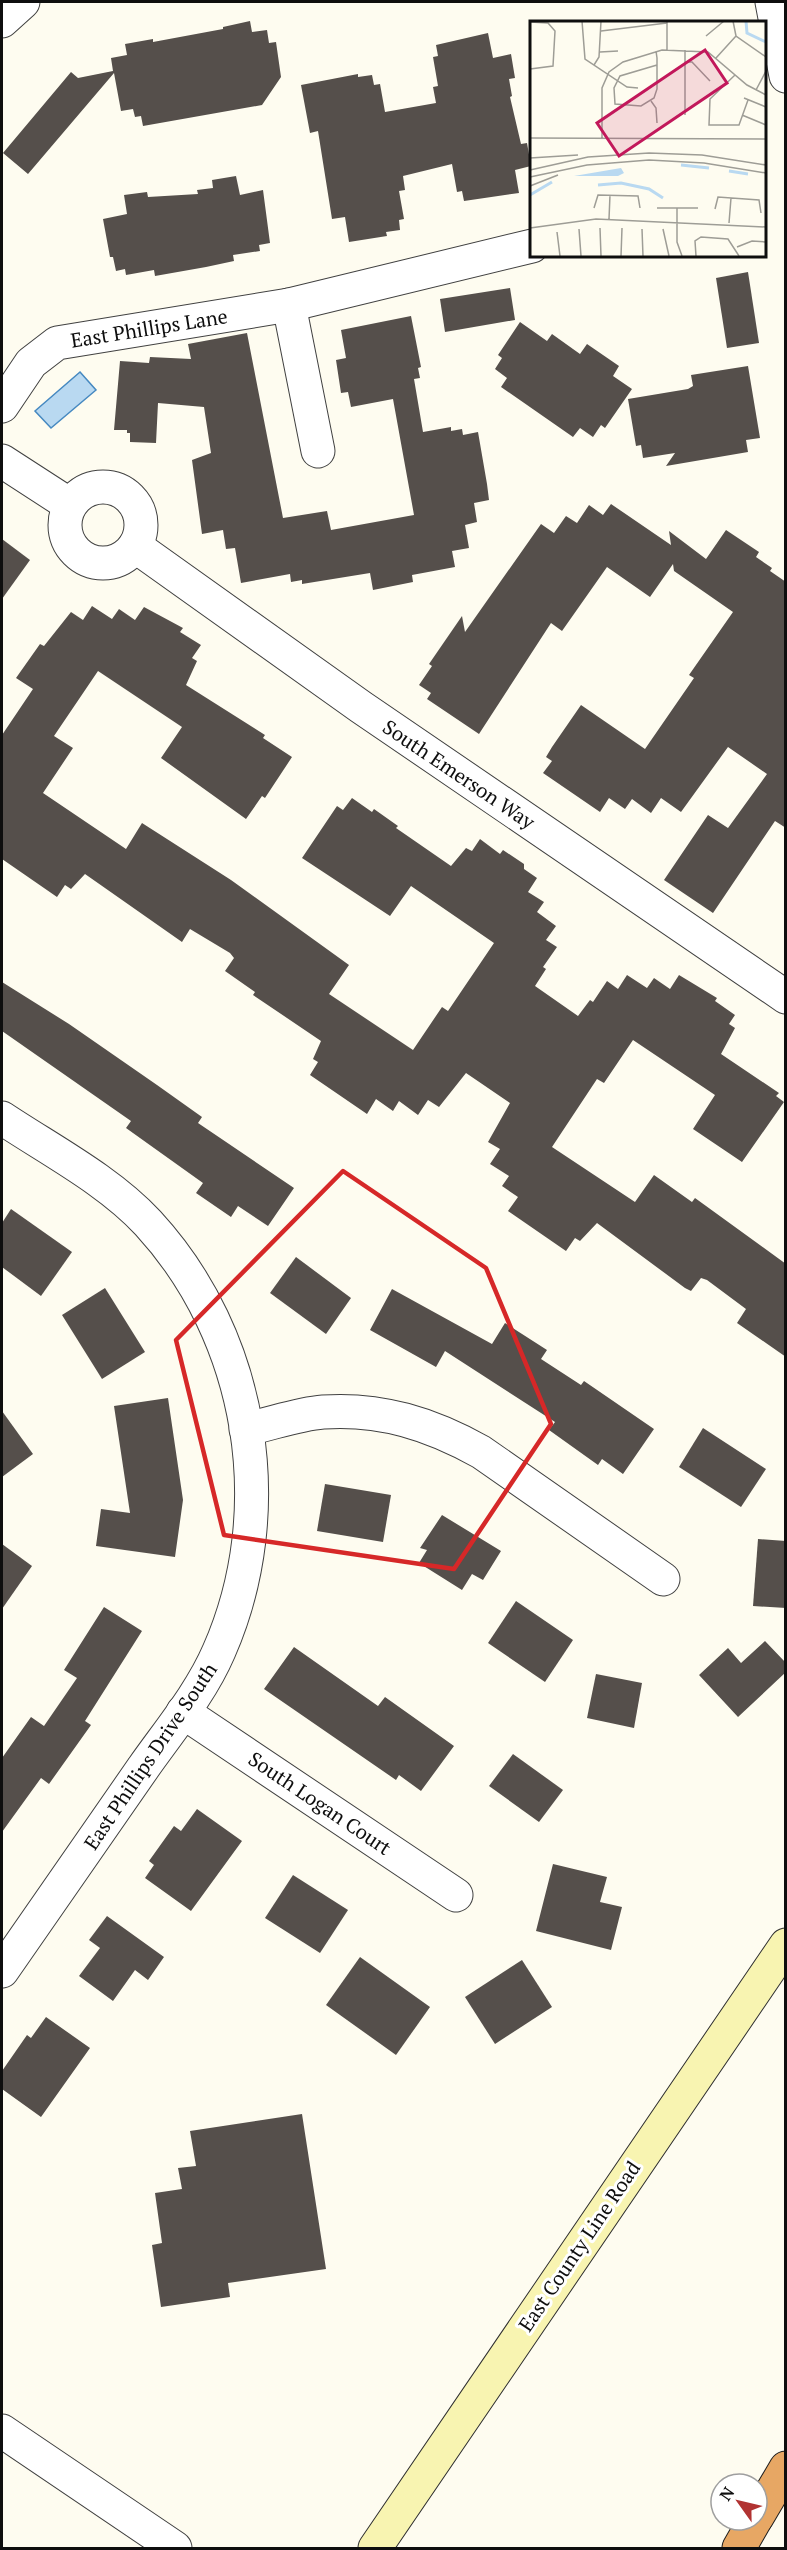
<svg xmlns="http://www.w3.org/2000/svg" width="787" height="2550" viewBox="0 0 787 2550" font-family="'PT Serif',serif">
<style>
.water{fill:#b9d9f1;stroke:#4689c1;stroke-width:1.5}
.building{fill:#554f4b}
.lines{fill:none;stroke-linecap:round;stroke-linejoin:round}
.minor-casing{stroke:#414141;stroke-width:35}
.tertiary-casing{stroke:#414141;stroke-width:35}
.secondary-casing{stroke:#303030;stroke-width:35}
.motorway-casing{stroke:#1f1f1f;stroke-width:35}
.minor{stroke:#fff;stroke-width:33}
.tertiary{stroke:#fff;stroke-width:33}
.secondary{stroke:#f8f4b1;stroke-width:33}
.motorway{stroke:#e7a764;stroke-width:33}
.marked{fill:none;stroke:#d62828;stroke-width:4.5;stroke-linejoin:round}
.labels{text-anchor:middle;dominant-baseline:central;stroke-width:6;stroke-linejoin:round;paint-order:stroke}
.street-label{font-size:20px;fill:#0e0e0e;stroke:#fff}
.inset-river{fill:none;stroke:#b9d9f1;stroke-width:3}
.inset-road{fill:none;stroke:#9e9d96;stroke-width:1.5}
.view{fill:#c2185b;fill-opacity:0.15;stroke:#c2185b;stroke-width:3}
.inset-edge{fill:none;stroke:#0e0e0e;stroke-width:3}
</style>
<rect width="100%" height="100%" fill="#fefcf0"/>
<polygon class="water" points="80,372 96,390 51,428 35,411"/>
<g class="building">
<polygon points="250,21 252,32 267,30 269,43 276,42 281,77 262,105 143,126 141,116 135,117 133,109 121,111 114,73 28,174 3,153 71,72 78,78 113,71 111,58 127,55 125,44 153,39 153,42 223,29 223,27"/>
<polygon points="488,33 493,58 511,54 515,78 509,79 512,96 510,97 521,144 527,143 531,166 515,170 519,193 464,201 462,191 457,192 452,164 403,176 405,190 399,191 404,219 399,220 400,230 386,232 387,236 349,242 345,217 332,219 318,131 310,133 301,85 358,74 358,77 372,75 374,85 380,84 385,112 436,103 433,87 438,86 433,57 438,56 436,45"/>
<polygon points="236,176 240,195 263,190 270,243 259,245 260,251 233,255 234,261 206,267 155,276 154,270 126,275 125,269 116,271 113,257 110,257 103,219 127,214 124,195 147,192 148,197 198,194 197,190 213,188 212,180"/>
<polygon points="748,272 759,343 727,348 716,278"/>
<polygon points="510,288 515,320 445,332 440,299"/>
<polygon points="411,316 421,367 418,368 420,378 414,379 423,432 451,427 451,431 462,429 463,435 478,432 487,484 489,500 474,503 477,522 465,525 469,548 452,551 455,567 412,575 413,582 373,590 370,573 302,584 302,580 291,582 290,574 241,583 235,548 226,549 223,530 202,534 192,460 211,453 204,407 158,403 156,443 130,442 130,433 127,433 127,430 114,430 120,361 149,363 150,357 191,359 188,344 247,333 283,518 327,511 331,530 414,515 393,399 351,407 348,392 341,393 336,360 346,358 341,330"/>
<polygon points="520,322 547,341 552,334 580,354 587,344 619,366 613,376 632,389 605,428 601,425 593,437 580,428 573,437 501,387 507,378 495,369 502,358 498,355"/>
<polygon points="748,366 760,438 746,440 748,452 666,466 675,453 643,458 641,445 636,446 628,399 688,389 693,386 691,375"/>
<polygon points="611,504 671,545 669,531 706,559 726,530 759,552 756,557 772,568 770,571 786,582 786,828 775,821 713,913 664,880 708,815 728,828 767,774 728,747 681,812 661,798 651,813 632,799 625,809 609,798 600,812 543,773 552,761 546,757 552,747 581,705 645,749 694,678 689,675 733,612 674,571 673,564 650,597 607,567 562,631 551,623 479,734 427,699 431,693 419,685 432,666 429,664 462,616 465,632 541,524 554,533 566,516 577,523 589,505 603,515"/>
<polygon points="2,539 30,560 2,599"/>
<polygon points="92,606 112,619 119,609 135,620 144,607 183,628 180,632 201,645 192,658 197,661 186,685 265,735 263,738 292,757 265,798 262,796 246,819 161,758 182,727 98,671 54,736 73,748 43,793 126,849 142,823 231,880 349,965 329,994 413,1050 442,1007 448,1011 494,943 411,886 390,916 302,858 337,806 343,810 352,798 372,812 374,809 398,826 396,828 451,866 466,848 472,851 480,839 500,854 503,850 524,864 524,869 537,878 528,892 544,902 537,912 556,926 546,940 557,947 543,967 546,969 535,986 578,1016 590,1000 593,1002 607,981 618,989 627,975 647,988 654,978 670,989 679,975 717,998 715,1001 735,1015 729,1024 735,1028 721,1054 779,1093 776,1096 784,1102 742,1162 693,1129 715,1095 633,1040 604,1083 597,1079 552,1147 635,1202 654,1175 692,1202 695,1198 786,1264 786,1357 737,1323 746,1309 707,1280 701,1278 691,1291 685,1288 597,1223 580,1241 575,1238 566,1251 508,1211 518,1197 502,1186 509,1176 490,1164 500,1149 488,1142 510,1103 466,1073 439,1107 428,1100 418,1115 399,1101 393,1111 376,1099 367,1114 310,1075 318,1062 313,1059 321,1041 253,995 255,992 225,971 234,958 230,953 190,929 182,942 85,874 71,889 65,885 57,897 2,859 2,735 33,689 16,678 40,644 44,646 71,612 83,620"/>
<polygon points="2,982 69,1024 157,1085 202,1117 198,1123 294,1188 268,1226 238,1206 231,1217 196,1193 203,1183 126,1128 131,1121 2,1031"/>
<polygon points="11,1209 72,1252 41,1296 2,1267 2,1223"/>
<polygon points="296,1257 351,1298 326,1334 270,1293"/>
<polygon points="105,1288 145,1352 102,1379 62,1315"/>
<polygon points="392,1289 492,1344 505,1323 547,1350 541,1359 581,1385 584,1381 654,1429 623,1474 602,1459 598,1465 549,1430 555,1422 445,1351 436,1367 370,1330"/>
<polygon points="168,1398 183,1500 175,1557 96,1546 101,1509 130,1513 114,1406"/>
<polygon points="2,1411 33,1454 2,1477"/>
<polygon points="703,1428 766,1469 741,1507 679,1467"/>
<polygon points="325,1484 391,1495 383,1542 317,1531"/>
<polygon points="442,1515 501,1551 483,1580 472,1574 462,1590 419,1563 427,1550 420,1548"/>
<polygon points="758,1539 786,1541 786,1608 753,1606"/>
<polygon points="2,1544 32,1566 2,1609"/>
<polygon points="516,1601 573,1640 545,1682 488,1643"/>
<polygon points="104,1607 142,1631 85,1721 91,1725 49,1784 41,1778 2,1832 2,1758 31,1717 44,1726 77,1678 64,1670"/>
<polygon points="765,1641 786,1663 786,1672 738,1717 699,1675 728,1648 741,1663"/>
<polygon points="294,1647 378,1706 385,1697 454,1746 421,1791 399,1775 396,1780 264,1689"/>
<polygon points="596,1674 642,1683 634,1728 587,1718"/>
<polygon points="513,1754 563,1790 539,1822 489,1786"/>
<polygon points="197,1809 242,1841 191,1911 145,1878 154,1865 149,1861 174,1826 181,1831"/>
<polygon points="553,1864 607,1877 600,1902 622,1907 611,1950 536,1931"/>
<polygon points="293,1875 348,1910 320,1953 265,1918"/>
<polygon points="107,1916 164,1957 148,1980 135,1970 113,2001 79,1976 100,1948 89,1940"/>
<polygon points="360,1957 430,2007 396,2055 326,2005"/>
<polygon points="522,1960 552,2007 495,2044 465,1997"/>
<polygon points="46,2017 90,2048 41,2117 2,2089 2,2071 27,2035 31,2038"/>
<polygon points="302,2114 326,2269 228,2283 230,2297 161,2307 152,2245 162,2243 155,2193 182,2189 178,2168 196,2166 190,2131"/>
</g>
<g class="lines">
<g class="minor-casing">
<g id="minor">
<polyline points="772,2 786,76"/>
<polyline points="289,305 318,451"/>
<polyline points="2,406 31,363 57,343 289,305 532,246"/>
<polyline points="2,461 70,505"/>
<circle cx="103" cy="525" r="38"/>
<polyline points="135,546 361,707 786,997"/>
<path d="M2 1118C50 1150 108 1180 148 1223 253 1337 281 1510 219 1651 201 1693 169 1731 143 1768 96 1836 49 1904 2 1971"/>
<path d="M246 1429C271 1424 298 1414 323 1412 381 1408 431 1424 481 1452L663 1579"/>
<polyline points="183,1712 456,1895"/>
</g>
</g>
<g class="tertiary-casing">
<g id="tertiary">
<polyline points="2,21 23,2"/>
<polyline points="2,2431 175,2548"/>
</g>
</g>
<g class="secondary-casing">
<polyline id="secondary" points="375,2548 786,1945"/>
</g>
<g class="motorway-casing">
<g id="motorway">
<polyline points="757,2517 786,2468"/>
<polyline points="739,2548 755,2520"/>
</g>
</g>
<use href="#minor" class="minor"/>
<use href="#tertiary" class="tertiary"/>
<use href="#secondary" class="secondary"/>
<use href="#motorway" class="motorway"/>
</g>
<path class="marked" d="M343 1171 486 1268 551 1424 454 1569 224 1535 176 1340Z"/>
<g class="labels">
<g class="street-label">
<text transform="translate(149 328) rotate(-9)">East Phillips Lane</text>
<text transform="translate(459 774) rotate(34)">South Emerson Way</text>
<text transform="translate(150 1756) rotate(-56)">East Phillips Drive South</text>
<text transform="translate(320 1803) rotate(34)">South Logan Court</text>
<text transform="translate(579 2246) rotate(-56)">East County Line Road</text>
</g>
</g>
<g transform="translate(530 21)">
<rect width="236" height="236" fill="#fefcf0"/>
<path d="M91 147 94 152 88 155H44Z" fill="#b9d9f1"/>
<path class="inset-river" d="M216 0 217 12 236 21M151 144 179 147M199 150 218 153M68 164 91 162 119 168 133 177M0 174 22 161"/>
<path class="inset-road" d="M52 0 55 38 97 66 108 67M203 0 206 15 236 36M0 1 18 2 25 10 23 45 0 48M71 10 137 2M176 15 194 0M137 29V1M126 30 127 37V68L124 77 111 85 85 83 84 67 90 55 127 44M70 31 88 30M186 37 206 15M155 41H162L180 60M64 44 69 36 71 0M205 54 180 78 179 104H209L218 79M226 69 236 50M214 77 236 86M121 80 126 87 127 102M155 94V29M212 94 236 104M0 117 236 118M72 118V67L79 51 93 41 132 29 178 31 217 64 236 74M0 137 48 134M0 149 58 136 119 132 172 134 236 144M0 156 57 144 119 139 174 142 236 152M0 165 28 154M64 187 68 174 108 175 110 187M127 187H168M147 187V221L152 235M185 188 188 176 229 179 231 192M79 198 80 174M199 202 201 177M0 207 66 198 236 206M70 207 71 235M49 208 51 235M112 208 113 235M133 208 139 235M27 211 30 235M207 226 222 220 236 221M91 235 92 207M166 235 165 220 171 216 198 218 209 235"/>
<path class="view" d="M175 29 197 62 89 135 67 102Z"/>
<rect width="236" height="236" class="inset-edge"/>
</g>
<rect width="787" height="2550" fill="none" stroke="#0e0e0e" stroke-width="6"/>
<g transform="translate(739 2502) rotate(304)"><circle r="28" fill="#ffffff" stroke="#9f9f9f" stroke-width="1.5"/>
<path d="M0-4.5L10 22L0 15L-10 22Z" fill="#b13332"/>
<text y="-9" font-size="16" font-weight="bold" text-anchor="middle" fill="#0e0e0e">N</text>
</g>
</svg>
